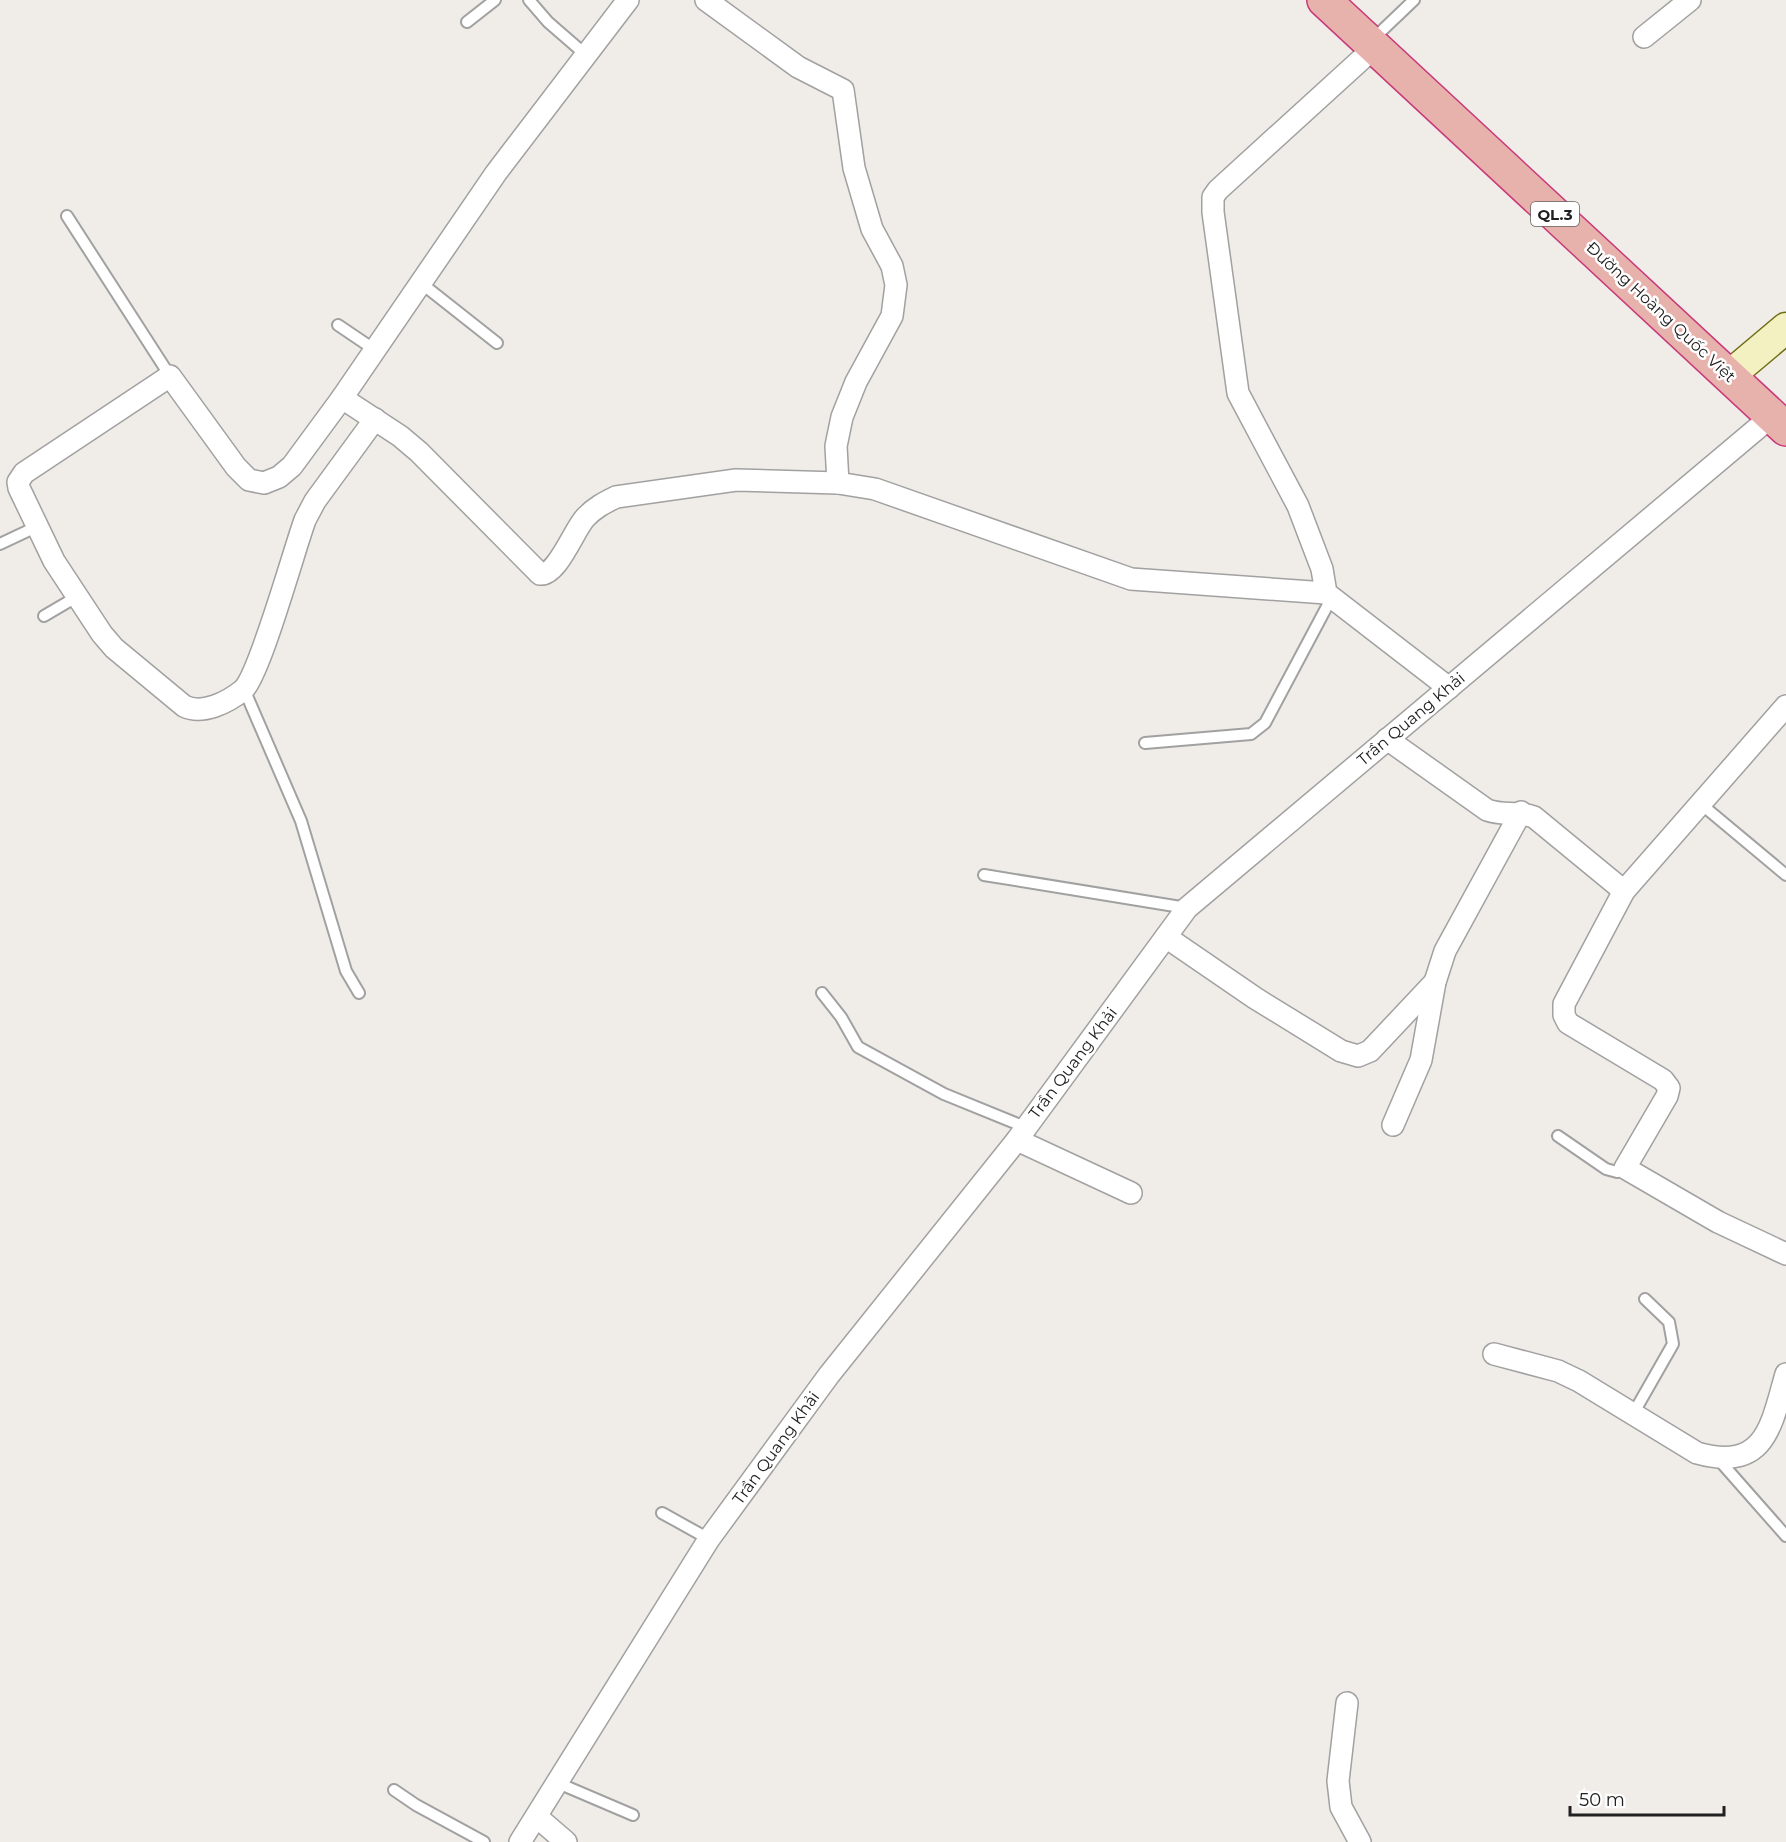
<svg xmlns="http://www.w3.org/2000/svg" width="1786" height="1842" viewBox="0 0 1786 1842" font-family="Montserrat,sans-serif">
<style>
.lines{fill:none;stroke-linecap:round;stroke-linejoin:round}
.service-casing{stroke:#a1a1a1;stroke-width:14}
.minor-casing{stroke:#a1a1a1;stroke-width:24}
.secondary-casing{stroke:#6e6d11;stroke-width:33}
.trunk-casing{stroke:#c93a7b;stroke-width:36}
.service{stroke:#fff;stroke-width:10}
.minor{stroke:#fff;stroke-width:21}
.secondary{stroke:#f3f0c2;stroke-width:30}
.trunk{stroke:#e8b2ac;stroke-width:33}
.labels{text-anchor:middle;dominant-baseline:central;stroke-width:5;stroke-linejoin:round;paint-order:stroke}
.shield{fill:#fff;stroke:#636363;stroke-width:1.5}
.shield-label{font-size:15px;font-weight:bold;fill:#202020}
.street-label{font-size:16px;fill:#202020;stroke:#fff}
</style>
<rect width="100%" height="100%" fill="#f0ece8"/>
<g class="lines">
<g class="service-casing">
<g id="service">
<polyline points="529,0 548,22 586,55"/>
<polyline points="467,22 495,0"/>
<polyline points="1371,41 1414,0"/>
<polyline points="67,216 170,376"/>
<polyline points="421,283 497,343"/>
<polyline points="338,325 375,350"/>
<polyline points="0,544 36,527"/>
<polyline points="44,616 78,596"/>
<polyline points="244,689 301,821 346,971 359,993"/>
<polyline points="1145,743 1251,734 1265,723 1332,597"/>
<polyline points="1701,804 1786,875"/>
<polyline points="984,875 1187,908"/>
<polyline points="822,993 841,1017 858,1047 944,1094 1025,1127"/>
<polyline points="1558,1136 1606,1169 1617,1172 1625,1168"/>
<polyline points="1633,1414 1673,1344 1669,1322 1645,1299"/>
<polyline points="1719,1460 1786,1536"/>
<polyline points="662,1513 709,1539"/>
<polyline points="558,1783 633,1815"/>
<polyline points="394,1790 416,1805 484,1842"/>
</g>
</g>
<g class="minor-casing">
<g id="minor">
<polyline points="706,0 798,67 843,90 854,168 872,229 892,266 896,285 892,316 856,382 842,417 836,446 838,483"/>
<polyline points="1644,37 1690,0"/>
<polyline points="1375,47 1218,190 1213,197 1213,212 1238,393 1298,506 1322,569 1326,593 1449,688"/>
<path d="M342 398 400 436 419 452 540 574C557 576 574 530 585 518 594 508 604 503 616 497L736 480 838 483 875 489 1131 579 1326 593"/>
<path d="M375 419 315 501 305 520C294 550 260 674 243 690 227 703 202 715 184 706L114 648 102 634 54 561 19 488 18 482 24 473 170 376 236 467 249 480 264 483 279 477 292 466 342 398 496 173 628 0"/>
<polyline points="1786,706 1624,891 1564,1004 1564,1015 1568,1023 1663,1080 1669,1088 1667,1096 1625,1168 1718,1222 1786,1254"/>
<path d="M1387 739 1487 810C1503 816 1518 811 1534 817L1624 891"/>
<polyline points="1166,937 1255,998 1341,1051 1358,1056 1370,1051 1435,982"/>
<polyline points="1393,1125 1421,1060 1435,982 1445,951 1521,812"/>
<polyline points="1017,1140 1131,1193"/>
<path d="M1494 1354 1558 1371 1579 1381 1697 1453C1765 1472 1771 1427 1786 1374"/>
<polyline points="1347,1703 1338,1781 1341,1807 1360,1842"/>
<polyline points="537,1817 566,1842"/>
<polyline points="520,1842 709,1539 829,1375 1017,1140 1187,908 1772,416"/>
</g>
</g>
<g class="secondary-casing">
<polyline id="secondary" points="1729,376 1786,328"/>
</g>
<g class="trunk-casing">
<polyline id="trunk" points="1324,0 1786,429"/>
</g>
<use href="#service" class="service"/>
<use href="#minor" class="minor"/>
<use href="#secondary" class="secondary"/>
<use href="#trunk" class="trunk"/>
</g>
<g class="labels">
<rect class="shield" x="1531" y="202" width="48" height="24" rx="4.5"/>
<g class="shield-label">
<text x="1555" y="214">QL.3</text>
</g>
<g class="street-label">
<text transform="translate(1661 312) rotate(43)">Đường Hoàng Quốc Việt</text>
<text transform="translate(1411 719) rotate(-40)">Trần Quang Khải</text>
<text transform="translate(1073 1063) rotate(-53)">Trần Quang Khải</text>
<text transform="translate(776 1448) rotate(-54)">Trần Quang Khải</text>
</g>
</g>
<path d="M1570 1806v9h154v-9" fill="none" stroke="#202020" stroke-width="3"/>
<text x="1579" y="1806" font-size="18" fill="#202020" stroke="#ffffff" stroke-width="4.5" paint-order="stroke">50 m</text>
</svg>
